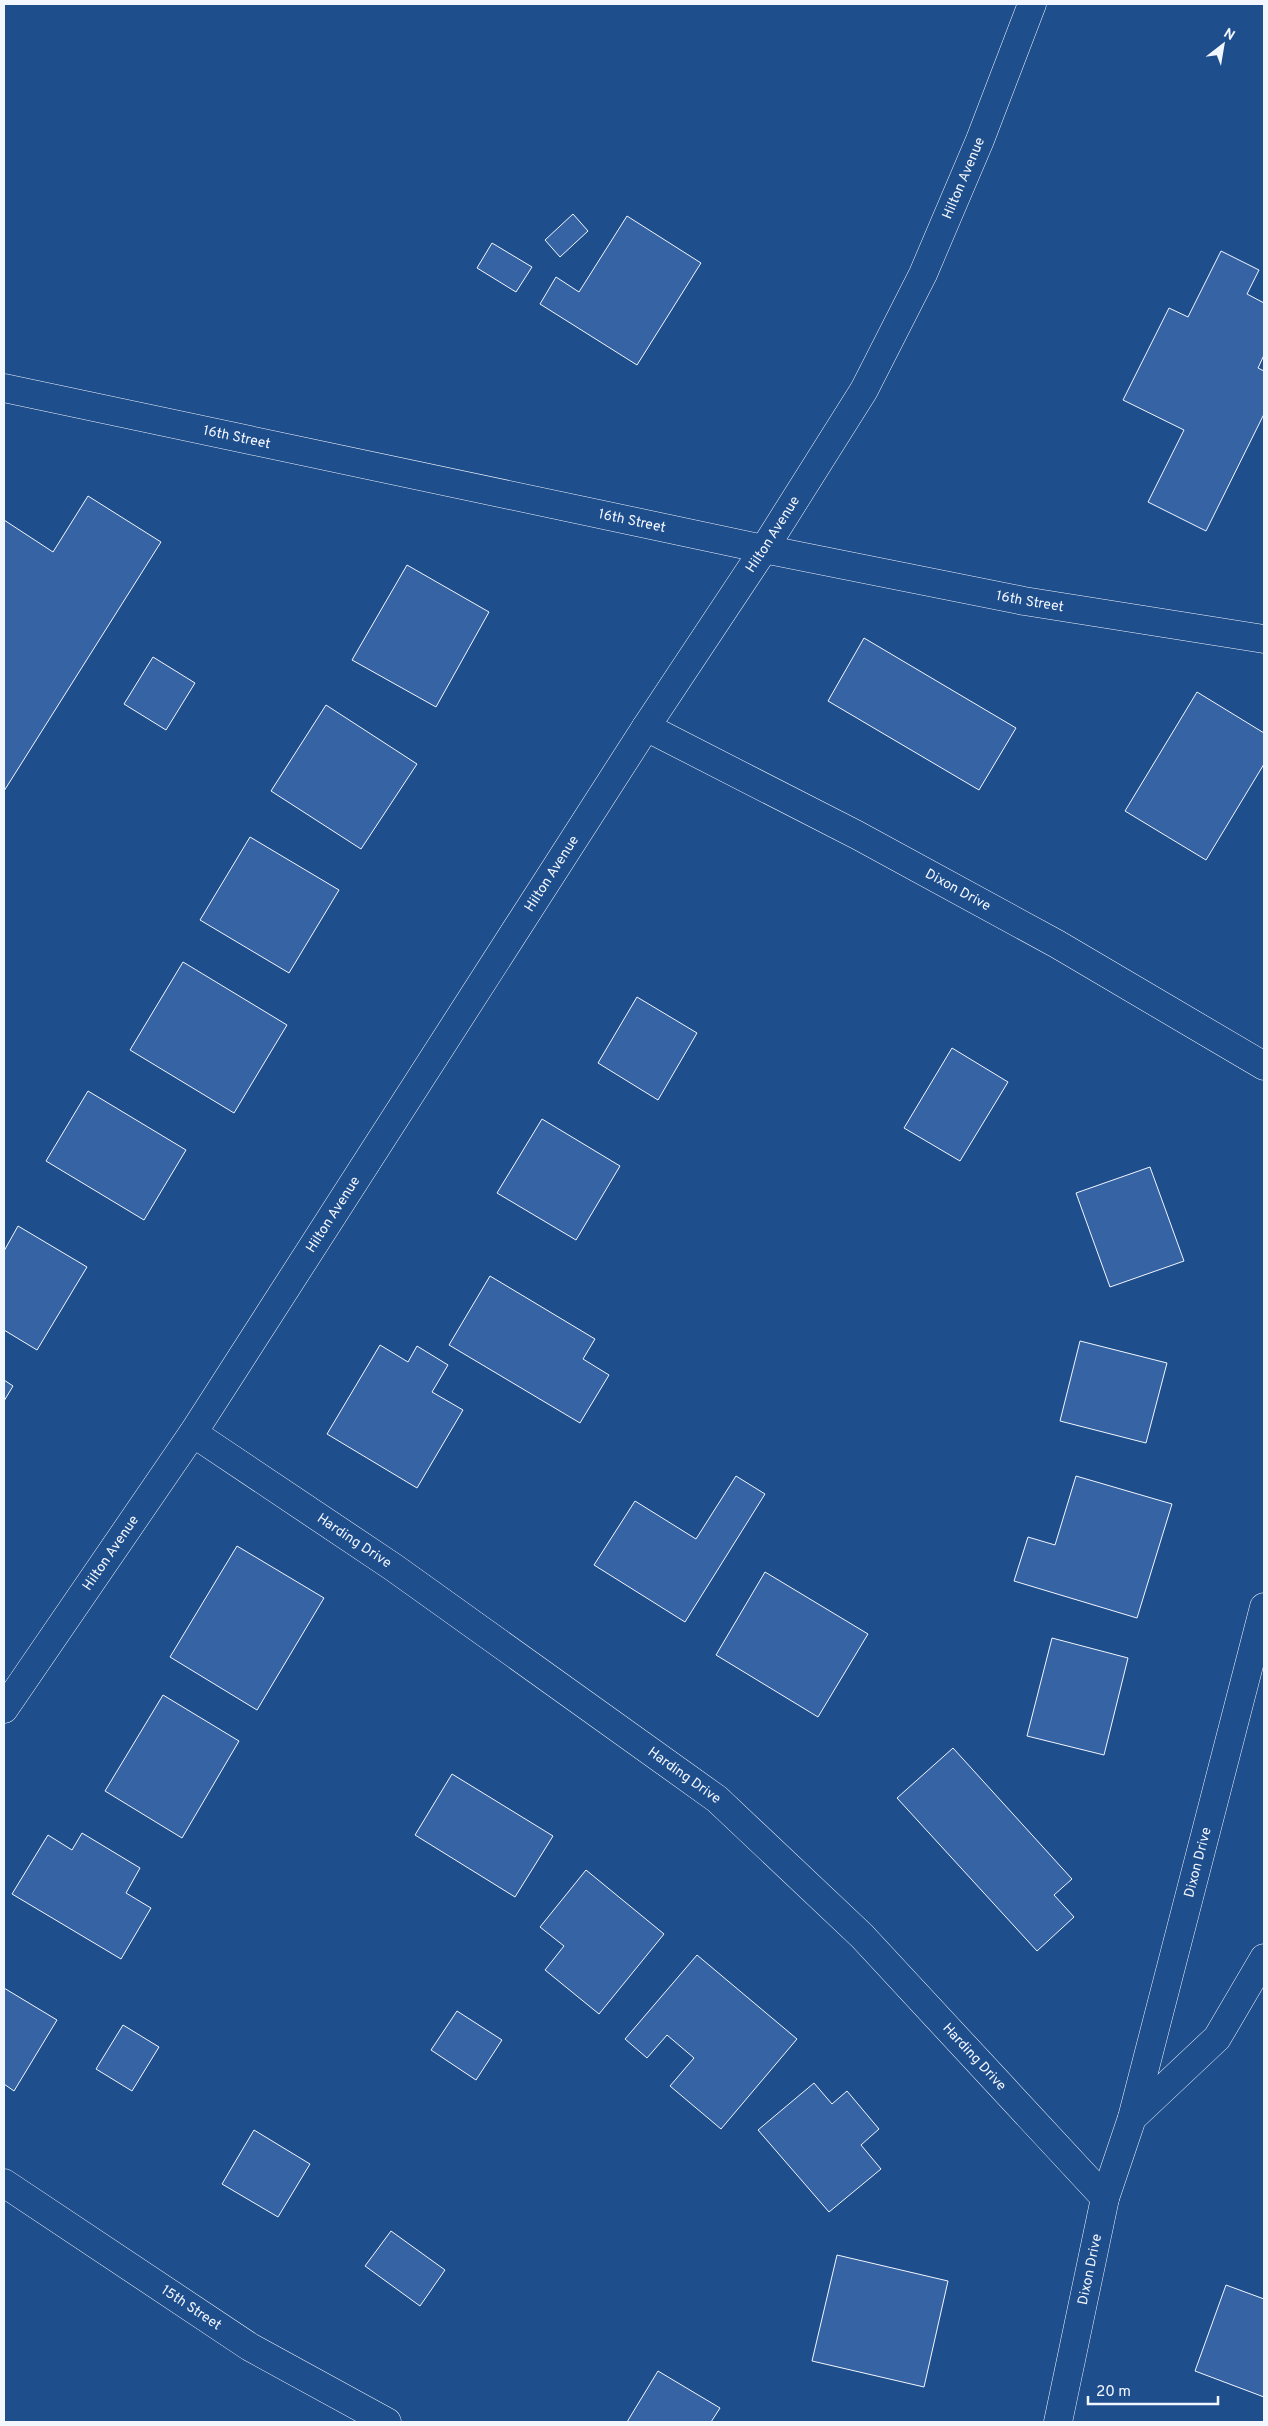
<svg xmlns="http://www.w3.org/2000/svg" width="1268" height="2426" viewBox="0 0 1268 2426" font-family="Overpass,sans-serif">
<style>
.building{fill:#3563a3;stroke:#f2f6ff}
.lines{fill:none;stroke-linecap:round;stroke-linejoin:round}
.minor-casing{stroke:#f2f6ff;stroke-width:29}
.tertiary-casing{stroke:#f2f6ff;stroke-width:29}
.minor{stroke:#1f4e8c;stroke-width:28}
.tertiary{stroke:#1f4e8c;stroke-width:28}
.labels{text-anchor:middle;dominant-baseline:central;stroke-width:4;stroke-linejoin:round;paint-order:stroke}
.street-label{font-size:14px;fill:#f2f6ff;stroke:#1f4e8c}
</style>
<rect width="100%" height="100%" fill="#1f4e8c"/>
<g class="building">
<polygon points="573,214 588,231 560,257 545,240"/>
<polygon points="627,216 701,263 637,365 540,304 556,277 579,292"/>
<polygon points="492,243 532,267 516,292 477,268"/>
<polygon points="1221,251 1259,270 1247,294 1264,303 1264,355 1258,368 1264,371 1264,414 1206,531 1148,502 1184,430 1123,400 1169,308 1188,317"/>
<polygon points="88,496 161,542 4,791 4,520 53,552"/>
<polygon points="407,565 489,612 436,707 352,660"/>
<polygon points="864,638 1016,728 979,790 828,701"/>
<polygon points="153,657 195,683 166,730 124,704"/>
<polygon points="1197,692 1264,733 1264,764 1206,860 1125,811"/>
<polygon points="326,705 417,764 361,849 271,791"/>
<polygon points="250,837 339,890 289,973 200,920"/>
<polygon points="183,962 287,1025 234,1113 130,1050"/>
<polygon points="637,997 697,1033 658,1100 598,1063"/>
<polygon points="952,1048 1008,1082 960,1161 904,1128"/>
<polygon points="88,1091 186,1150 144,1220 46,1161"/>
<polygon points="542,1119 620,1166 576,1240 497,1193"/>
<polygon points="1150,1167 1184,1261 1110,1287 1076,1193"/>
<polygon points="18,1226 87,1267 37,1350 4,1330 4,1251"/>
<polygon points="490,1276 595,1339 583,1359 609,1375 580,1423 449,1345"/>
<polygon points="1080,1341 1167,1363 1146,1443 1060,1421"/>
<polygon points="380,1345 408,1362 417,1346 448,1365 432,1392 463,1410 417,1488 327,1434"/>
<polygon points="4,1380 13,1386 4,1401"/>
<polygon points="736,1476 765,1494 685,1622 594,1565 635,1501 696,1539"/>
<polygon points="1076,1476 1172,1504 1137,1618 1014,1581 1028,1537 1055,1545"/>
<polygon points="237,1546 324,1598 257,1710 170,1657"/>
<polygon points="765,1572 868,1634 818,1717 716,1655"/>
<polygon points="1052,1638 1128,1658 1104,1755 1027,1736"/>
<polygon points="163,1695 239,1741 182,1838 105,1791"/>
<polygon points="953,1748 1072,1879 1054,1895 1074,1917 1037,1951 897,1798"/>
<polygon points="452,1774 553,1836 515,1897 415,1835"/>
<polygon points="82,1833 140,1868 126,1893 151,1908 121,1959 12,1894 48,1835 72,1850"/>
<polygon points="586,1870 664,1934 599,2014 545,1970 564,1946 540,1927"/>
<polygon points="697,1955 797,2039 721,2129 670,2086 694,2058 667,2035 647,2058 625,2039"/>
<polygon points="4,1988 57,2020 14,2091 4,2084"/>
<polygon points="457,2011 502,2040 476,2080 431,2050"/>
<polygon points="123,2025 159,2047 132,2091 96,2069"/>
<polygon points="814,2083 832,2104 847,2091 879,2129 861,2145 881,2169 829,2212 758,2130"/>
<polygon points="254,2130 310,2164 278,2217 222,2184"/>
<polygon points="391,2231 445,2270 420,2306 365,2266"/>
<polygon points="837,2255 948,2281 924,2387 812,2361"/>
<polygon points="1226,2285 1264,2299 1264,2397 1195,2371"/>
<polygon points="658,2371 720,2408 711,2422 627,2422"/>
</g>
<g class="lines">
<g class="minor-casing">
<g id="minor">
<path id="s1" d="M4 388 764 549 1024 601 1264 639"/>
<path id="s2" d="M646 727 857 835 1057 944 1264 1066"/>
<path id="s3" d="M193 1433 393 1567 717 1799 862 1936 1105 2198"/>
<path id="s4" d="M1132 2118 1264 1607"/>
<path id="s5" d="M4 2183 250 2347 387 2422"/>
<path id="s6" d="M1058 2422 1105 2198 1132 2118 1217 2038 1264 1958"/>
</g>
</g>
<g class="tertiary-casing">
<g id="tertiary">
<path id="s7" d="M4 1709 193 1433 646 727 764 549 864 390 923 274 980 140 1032 4"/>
</g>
</g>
<use href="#minor" class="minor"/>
<use href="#tertiary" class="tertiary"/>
</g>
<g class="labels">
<g class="street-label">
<text stroke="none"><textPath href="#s7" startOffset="1809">Hilton Avenue</textPath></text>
<text stroke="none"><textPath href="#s1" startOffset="238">16th Street</textPath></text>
<text stroke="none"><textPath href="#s1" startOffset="642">16th Street</textPath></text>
<text stroke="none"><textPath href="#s7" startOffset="1404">Hilton Avenue</textPath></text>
<text stroke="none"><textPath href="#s1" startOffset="1048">16th Street</textPath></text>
<text stroke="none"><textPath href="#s7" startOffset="999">Hilton Avenue</textPath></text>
<text stroke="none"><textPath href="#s2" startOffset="352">Dixon Drive</textPath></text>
<text stroke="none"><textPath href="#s7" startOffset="594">Hilton Avenue</textPath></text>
<text stroke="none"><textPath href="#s3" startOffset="194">Harding Drive</textPath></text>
<text stroke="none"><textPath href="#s7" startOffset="189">Hilton Avenue</textPath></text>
<text stroke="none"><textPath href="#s3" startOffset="599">Harding Drive</textPath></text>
<text stroke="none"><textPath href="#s4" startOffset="264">Dixon Drive</textPath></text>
<text stroke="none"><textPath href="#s3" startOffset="1004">Harding Drive</textPath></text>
<text stroke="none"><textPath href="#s6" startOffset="156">Dixon Drive</textPath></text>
<text stroke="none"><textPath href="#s5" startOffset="225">15th Street</textPath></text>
</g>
</g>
<rect width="1268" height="2426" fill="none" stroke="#f2f6ff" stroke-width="10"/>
<g transform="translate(1223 45) rotate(31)" stroke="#1f4e8c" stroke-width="4" paint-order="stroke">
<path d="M0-4L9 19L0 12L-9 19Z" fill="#f2f6ff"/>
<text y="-8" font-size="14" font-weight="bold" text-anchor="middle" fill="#f2f6ff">N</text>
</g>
<path d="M1088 2396v8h130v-8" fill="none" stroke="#f2f6ff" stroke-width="2.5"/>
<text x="1096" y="2396" font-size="15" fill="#f2f6ff" stroke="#1f4e8c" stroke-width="4" paint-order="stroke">20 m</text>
</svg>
